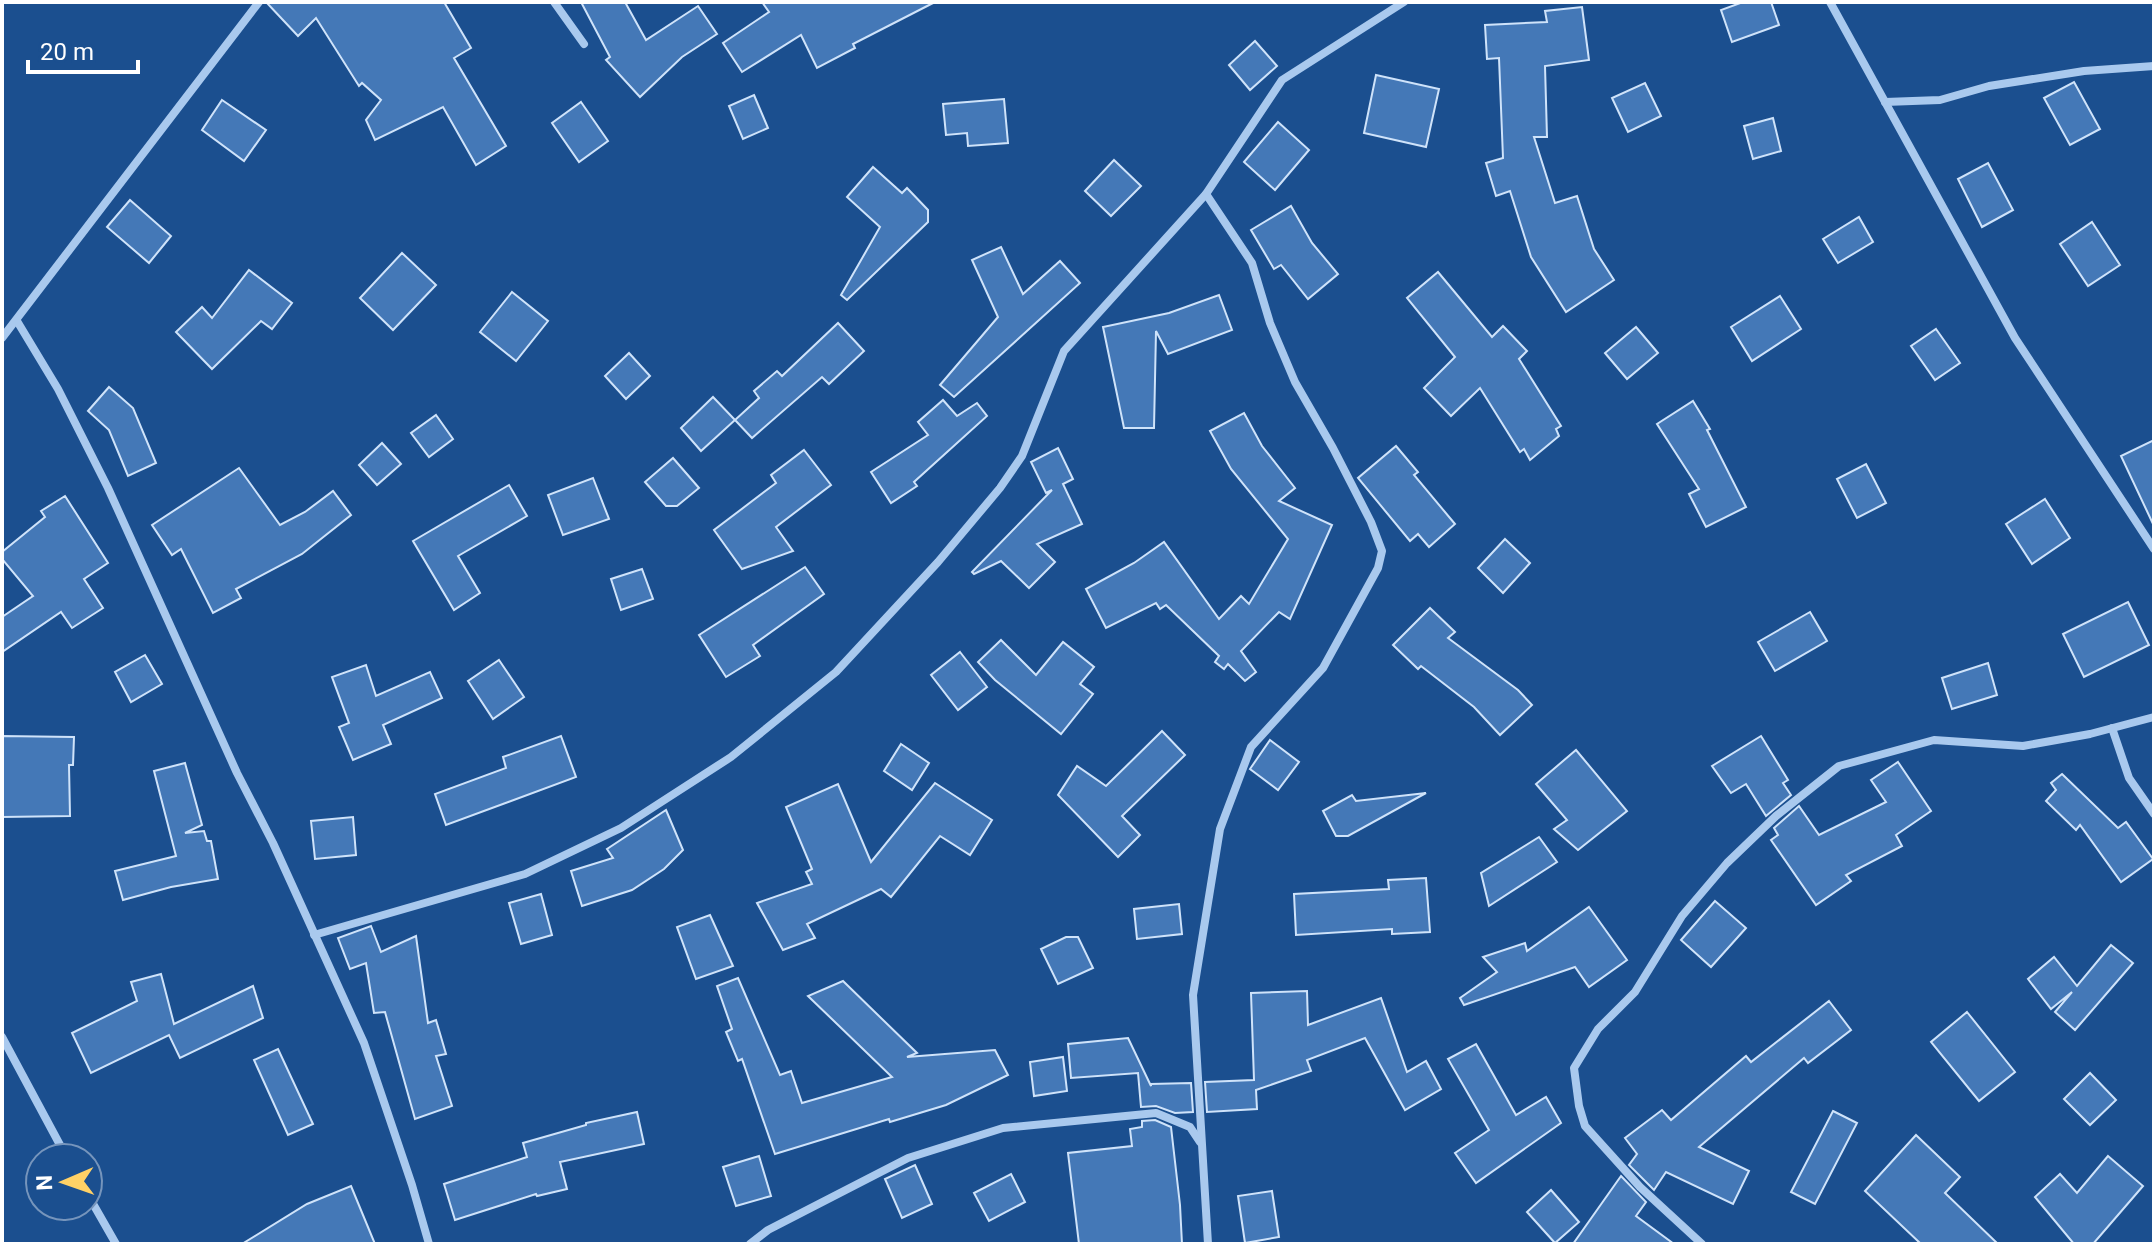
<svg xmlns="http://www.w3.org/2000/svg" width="2156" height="1246" viewBox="0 0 2156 1246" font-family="Roboto,sans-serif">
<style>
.building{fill:#4478b7;stroke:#cfe3fa;stroke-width:2}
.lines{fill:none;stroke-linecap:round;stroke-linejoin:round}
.street{stroke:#a9c9ee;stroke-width:8}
</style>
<rect width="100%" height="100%" fill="#1b4f8f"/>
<g class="building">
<polygon points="266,2 444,2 471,48 454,58 506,146 476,165 443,107 375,140 366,120 381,100 362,83 359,86 316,18 298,36"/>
<polygon points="581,2 625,2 646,40 698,6 717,34 682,57 640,97 606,60 610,57"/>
<polygon points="762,2 935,2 853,44 855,48 817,68 801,35 742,72 723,43 769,12"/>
<polygon points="1743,2 1771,2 1779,25 1732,42 1721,10"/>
<polygon points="1582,7 1589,60 1545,66 1547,137 1534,137 1555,203 1577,196 1594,249 1614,280 1566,312 1531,257 1510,191 1496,196 1486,163 1503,158 1499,58 1487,59 1485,25 1547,22 1545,11"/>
<polygon points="1255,41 1277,66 1250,90 1229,65"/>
<polygon points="1376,75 1439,89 1426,147 1364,133"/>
<polygon points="2074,82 2100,129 2070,145 2044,98"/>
<polygon points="1645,83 1661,116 1628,132 1612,98"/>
<polygon points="754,95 768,128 743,139 729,106"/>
<polygon points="1004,99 1008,143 968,146 967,133 946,135 943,104"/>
<polygon points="222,100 266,130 244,161 202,130"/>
<polygon points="581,102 608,141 579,162 552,123"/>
<polygon points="1773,118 1781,151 1753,159 1744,126"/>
<polygon points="1278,122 1309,150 1275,190 1244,162"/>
<polygon points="1114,160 1141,186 1111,216 1085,191"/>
<polygon points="1988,163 2013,210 1982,227 1958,179"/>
<polygon points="873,167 902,193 907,188 928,210 928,222 847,300 841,295 880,227 847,197"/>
<polygon points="130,200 171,236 149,263 107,227"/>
<polygon points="1291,206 1312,243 1338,274 1308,299 1281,265 1274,269 1251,230"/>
<polygon points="1859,217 1873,242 1838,263 1823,239"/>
<polygon points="2092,222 2120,265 2088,286 2060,244"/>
<polygon points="1001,247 1023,294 1060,261 1080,283 954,397 940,385 998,317 972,260"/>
<polygon points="402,253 436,285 393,330 360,298"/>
<polygon points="249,270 292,303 272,329 261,321 212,369 176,332 202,307 212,318"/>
<polygon points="1438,272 1492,337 1503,326 1527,351 1519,359 1561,426 1556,429 1559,436 1530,460 1524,449 1520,452 1480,388 1451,416 1424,388 1455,357 1407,298"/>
<polygon points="512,292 548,321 516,361 480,332"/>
<polygon points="1219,295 1232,330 1168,354 1156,331 1154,428 1124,428 1103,327 1169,313"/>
<polygon points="1780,296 1801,329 1752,361 1731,327"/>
<polygon points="838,323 864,351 829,384 822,377 752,438 735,420 759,398 754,391 777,371 782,376"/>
<polygon points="1636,327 1658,353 1627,379 1605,353"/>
<polygon points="1936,329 1960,363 1935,380 1911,346"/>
<polygon points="629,353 650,376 626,399 605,376"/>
<polygon points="109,387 133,408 156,463 128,476 109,430 88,411"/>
<polygon points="713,397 735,420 701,451 681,428"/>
<polygon points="943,400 957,416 977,403 987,416 914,482 917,486 891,503 871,472 928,435 918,422"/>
<polygon points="1693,401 1710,429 1707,430 1746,507 1706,527 1689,494 1699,489 1657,424"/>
<polygon points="1244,413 1262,446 1295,488 1279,501 1332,525 1290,619 1279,612 1241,651 1256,672 1245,681 1228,664 1224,669 1215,662 1219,656 1166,605 1160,609 1156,603 1106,628 1086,589 1134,563 1164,542 1219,619 1241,596 1249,604 1288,539 1231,469 1210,431"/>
<polygon points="436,415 453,439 429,457 411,433"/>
<polygon points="2154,440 2154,526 2121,456"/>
<polygon points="382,443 401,464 377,485 359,465"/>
<polygon points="1396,446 1418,472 1414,475 1455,524 1429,547 1418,534 1410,541 1358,478"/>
<polygon points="1058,448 1073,479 1063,484 1082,524 1037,544 1055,562 1029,588 1001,561 974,574 972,572 1052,490 1046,493 1031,462"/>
<polygon points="804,450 831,485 776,527 793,551 742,569 714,530 776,483 771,475"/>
<polygon points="673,458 699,488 677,506 666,506 645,482"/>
<polygon points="1866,464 1886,503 1857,518 1837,479"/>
<polygon points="239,468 280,525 305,512 333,491 351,515 302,554 236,589 241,598 213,613 181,549 172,555 152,525"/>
<polygon points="593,478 609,519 563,535 548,495"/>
<polygon points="509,485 527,516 458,556 480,593 454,610 413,541"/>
<polygon points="65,496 108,563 84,579 103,608 72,628 61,612 2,652 2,617 33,596 2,559 2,552 45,517 41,511"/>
<polygon points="2045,499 2070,538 2032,564 2006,524"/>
<polygon points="1505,539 1530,563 1503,593 1478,568"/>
<polygon points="805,567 824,594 753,645 760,656 726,677 699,635"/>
<polygon points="642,569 653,599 621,610 611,579"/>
<polygon points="2128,602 2149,645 2084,677 2063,634"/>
<polygon points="1430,608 1455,632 1448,638 1518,690 1532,705 1500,735 1474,707 1421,666 1418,669 1393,645"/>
<polygon points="1810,612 1827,641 1775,671 1758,642"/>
<polygon points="1001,640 1036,675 1063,642 1094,667 1080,684 1093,694 1061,734 995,680 978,662"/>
<polygon points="960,652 987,687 958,710 931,675"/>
<polygon points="145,655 162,684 131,702 115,672"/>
<polygon points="499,660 524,697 493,719 468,681"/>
<polygon points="1988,663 1997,695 1952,709 1942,678"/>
<polygon points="366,665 376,696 430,672 442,698 383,725 391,744 353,760 339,727 349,723 332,677"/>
<polygon points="1162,731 1185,755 1122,816 1140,835 1118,857 1058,795 1077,766 1106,786"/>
<polygon points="2,736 74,737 73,765 69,765 70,816 2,817"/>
<polygon points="561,736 576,777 446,825 435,794 506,768 503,757"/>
<polygon points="1761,736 1788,780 1783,783 1791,795 1766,816 1746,784 1731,793 1712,766"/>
<polygon points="1270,740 1299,762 1278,790 1250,769"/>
<polygon points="901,744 929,763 912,790 884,771"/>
<polygon points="1576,750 1627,811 1578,850 1554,829 1567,820 1536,784"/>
<polygon points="1898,762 1931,811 1896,835 1902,846 1846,875 1851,881 1816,905 1771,840 1778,835 1774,828 1799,806 1819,835 1886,802 1871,780"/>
<polygon points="185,763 202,825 185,833 204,831 207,841 211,841 218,879 171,887 123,900 115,871 176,856 154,771"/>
<polygon points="2062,774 2118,828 2126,822 2153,859 2121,882 2080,825 2076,830 2046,801 2056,790 2051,783"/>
<polygon points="935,783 992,820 970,855 940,836 891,897 881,889 807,924 815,938 783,950 757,903 812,884 806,872 812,869 786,807 838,784 871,862"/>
<polygon points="1426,793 1348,836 1336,836 1323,811 1352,795 1356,801"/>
<polygon points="666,810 683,850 664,869 632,890 582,906 571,871 613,858 607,849"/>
<polygon points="353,817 356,855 315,859 311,821"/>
<polygon points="1539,837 1557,862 1489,906 1481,873"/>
<polygon points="1426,878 1430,932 1392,934 1392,929 1296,935 1294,894 1389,889 1388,880"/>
<polygon points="541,894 552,935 521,944 509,903"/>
<polygon points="1715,901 1746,928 1711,967 1681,940"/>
<polygon points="1179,904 1182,934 1137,939 1134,909"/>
<polygon points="1589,907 1627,960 1589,987 1575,967 1464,1005 1460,998 1497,972 1483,957 1525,943 1527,951"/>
<polygon points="710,915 733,966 696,979 677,927"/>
<polygon points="371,926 381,952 416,936 428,1023 436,1020 446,1054 436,1056 452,1106 415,1119 385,1012 374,1013 366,963 350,969 338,938"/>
<polygon points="1066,937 1078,937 1093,968 1058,984 1041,949"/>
<polygon points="2111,945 2133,963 2075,1030 2055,1012 2072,992 2051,1009 2028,979 2054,957 2077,986"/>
<polygon points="161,974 174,1024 253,986 263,1018 180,1058 169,1035 91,1073 72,1033 137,1001 131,982"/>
<polygon points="738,978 780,1075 791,1071 802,1103 892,1077 808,996 843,981 917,1053 907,1057 995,1050 1008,1075 946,1105 890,1122 889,1119 775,1154 742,1059 738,1061 726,1032 732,1029 717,986"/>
<polygon points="1307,991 1308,1025 1381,998 1407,1072 1426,1061 1441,1089 1405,1110 1365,1038 1307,1060 1311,1071 1256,1090 1257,1109 1207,1112 1205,1082 1254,1080 1251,993"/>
<polygon points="1829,1001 1851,1030 1808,1063 1804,1058 1699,1147 1749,1171 1733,1204 1666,1172 1654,1190 1629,1165 1637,1154 1625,1138 1662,1110 1671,1120 1746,1056 1751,1062"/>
<polygon points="1967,1012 2015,1072 1979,1101 1931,1042"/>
<polygon points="1128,1038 1151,1086 1151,1084 1191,1083 1193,1112 1175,1113 1156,1106 1141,1107 1138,1073 1071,1078 1068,1044"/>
<polygon points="1476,1044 1516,1115 1546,1097 1561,1123 1476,1183 1455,1153 1489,1130 1448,1059"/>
<polygon points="278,1049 313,1124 288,1135 254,1060"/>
<polygon points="1063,1057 1067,1091 1034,1096 1030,1062"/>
<polygon points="2090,1073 2116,1100 2090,1125 2064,1099"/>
<polygon points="1833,1111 1857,1123 1815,1204 1791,1192"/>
<polygon points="637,1112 644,1144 560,1162 567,1189 537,1196 536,1194 455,1220 444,1184 527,1157 523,1143 586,1125 586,1123"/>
<polygon points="1155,1120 1171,1127 1180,1205 1182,1244 1079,1244 1068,1153 1132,1146 1130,1129 1142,1127 1142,1121"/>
<polygon points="1916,1135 1960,1177 1945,1193 1998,1244 1921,1244 1865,1191"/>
<polygon points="759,1156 771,1196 736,1206 723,1167"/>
<polygon points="2108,1156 2143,1186 2093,1244 2074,1244 2035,1197 2060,1174 2077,1193"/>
<polygon points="915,1165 932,1204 902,1218 885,1179"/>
<polygon points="1011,1174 1025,1202 989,1221 974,1193"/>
<polygon points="1621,1176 1646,1202 1636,1216 1674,1244 1573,1244"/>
<polygon points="351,1186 375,1244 242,1244 307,1204"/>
<polygon points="1551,1190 1579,1222 1555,1243 1527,1212"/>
<polygon points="1272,1191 1279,1237 1245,1243 1238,1196"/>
</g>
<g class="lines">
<g class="street">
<polyline points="554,2 584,44"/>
<polyline points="1830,2 2015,338 2154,549"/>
<polyline points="1885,102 1940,100 1989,86 2084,71 2154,66"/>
<polyline points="1206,194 1252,263 1270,323 1295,382 1333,448 1371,522 1382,551 1378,568 1323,668 1251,747 1220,829 1193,995 1208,1244"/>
<polyline points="17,321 58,389 108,488 237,773 273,843 364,1043 412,1185 429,1244"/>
<polyline points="2,338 259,2"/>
<polyline points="2112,728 2129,778 2154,814"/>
<polyline points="314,935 525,874 621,828 731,757 836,672 938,562 1000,488 1022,456 1064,351 1206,194 1282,80 1404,2"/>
<polyline points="2,1037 67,1158"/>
<polyline points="88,1195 116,1244"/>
<polyline points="750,1244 768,1230 908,1158 1003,1128 1156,1113 1190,1127 1200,1142"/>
<polyline points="1702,1244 1640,1187 1585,1126 1579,1106 1574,1068 1598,1029 1635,992 1682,916 1727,863 1776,816 1839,766 1934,740 2023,746 2090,734 2154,717"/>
</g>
</g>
<rect width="2156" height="1246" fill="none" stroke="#ffffff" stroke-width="8"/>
<g transform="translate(64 1182) rotate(268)"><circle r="38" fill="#1b4f8f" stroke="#7695bc" stroke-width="2"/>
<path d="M0-6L14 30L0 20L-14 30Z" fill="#ffd166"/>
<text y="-12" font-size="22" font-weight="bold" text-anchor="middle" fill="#ffffff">N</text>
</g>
<path d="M28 60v12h110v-12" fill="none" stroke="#ffffff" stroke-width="4"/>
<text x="40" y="60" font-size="24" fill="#ffffff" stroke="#1b4f8f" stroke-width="6" paint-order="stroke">20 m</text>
</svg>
